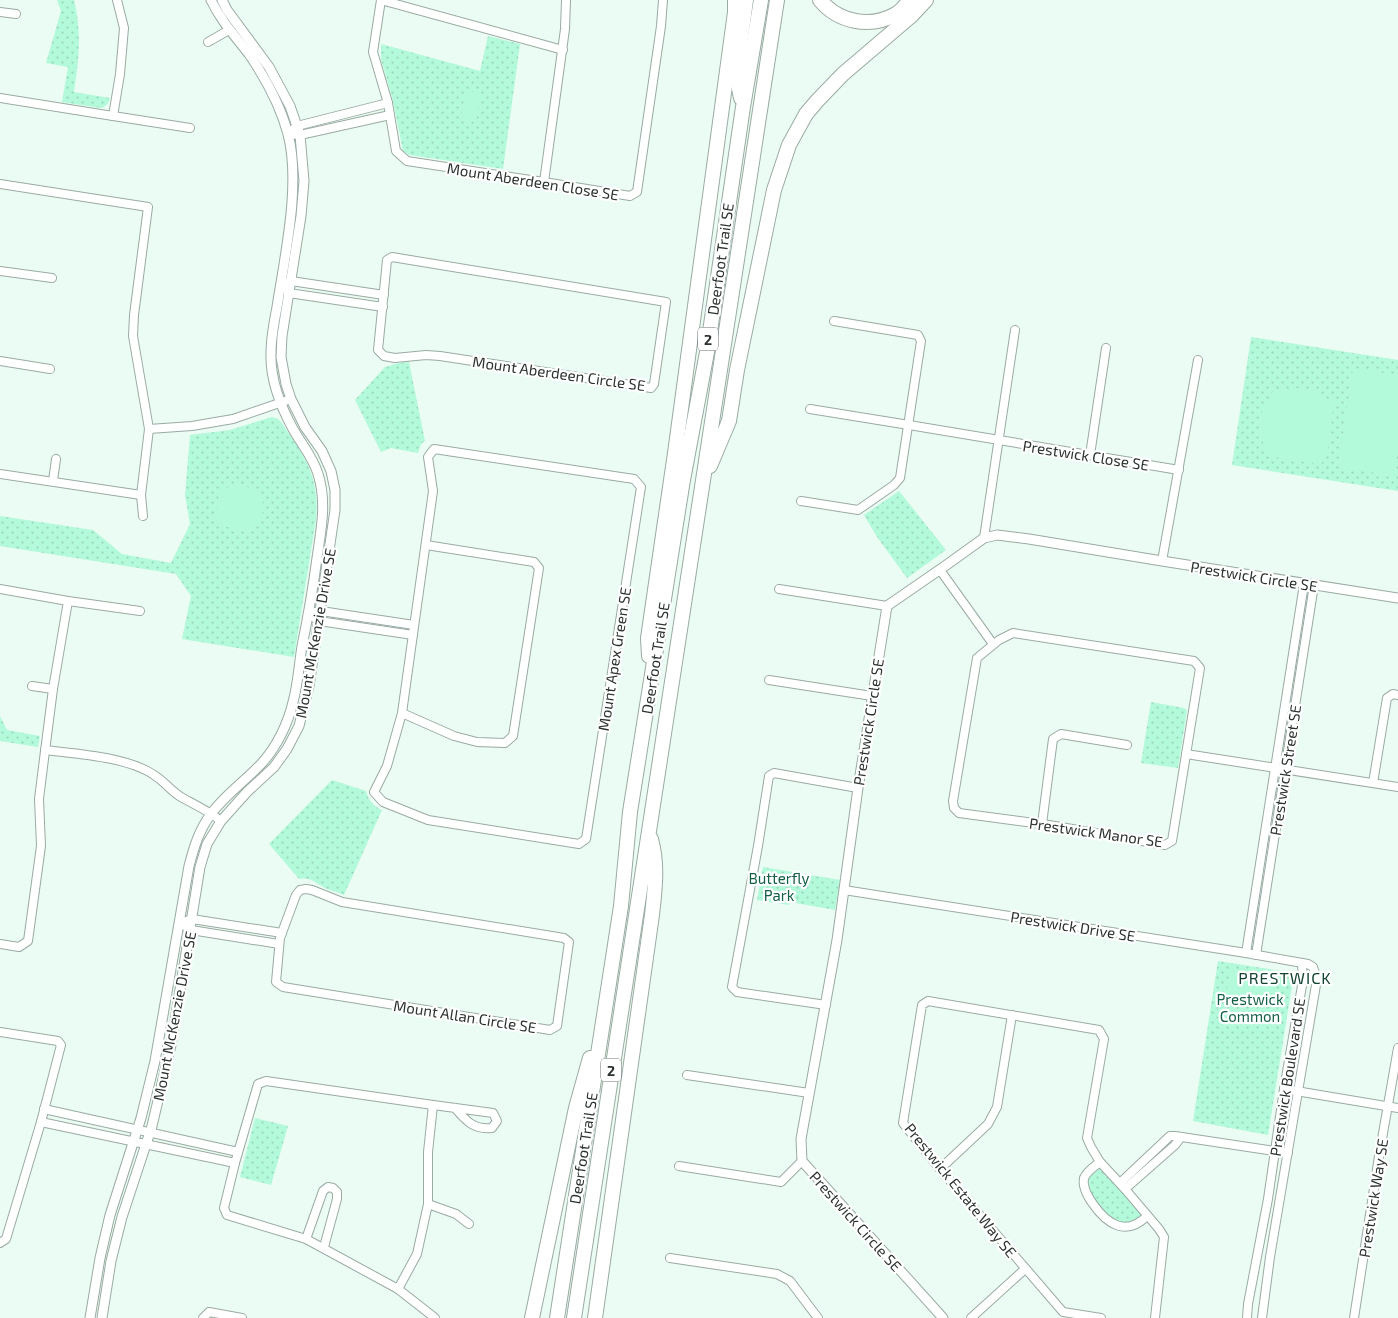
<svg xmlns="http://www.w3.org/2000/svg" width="1398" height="1318" viewBox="0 0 1398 1318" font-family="'Exo 2',sans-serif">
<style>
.park{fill:url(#park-dots)}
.pitch{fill:#b3fada}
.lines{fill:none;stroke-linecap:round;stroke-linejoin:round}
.minor-casing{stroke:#9aaba2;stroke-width:10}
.tertiary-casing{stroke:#9aaba2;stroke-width:11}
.motorway-casing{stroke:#9aaba2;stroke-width:16}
.minor{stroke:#fff;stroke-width:8}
.tertiary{stroke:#fff;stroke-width:9}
.motorway{stroke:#fff;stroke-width:14}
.labels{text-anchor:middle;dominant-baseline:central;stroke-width:4.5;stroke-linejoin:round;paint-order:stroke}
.shield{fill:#fff;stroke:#6b706d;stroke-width:1}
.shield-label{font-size:14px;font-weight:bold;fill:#2b322f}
.street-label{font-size:15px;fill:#2b322f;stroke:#fff}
.park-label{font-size:15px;fill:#145f46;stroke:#fff}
.neighbourhood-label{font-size:16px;letter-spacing:1px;fill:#154433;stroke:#fff}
</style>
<defs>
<pattern id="park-dots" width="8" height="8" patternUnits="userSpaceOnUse" patternTransform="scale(1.25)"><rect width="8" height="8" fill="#b3fada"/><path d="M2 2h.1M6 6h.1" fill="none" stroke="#9ad7bb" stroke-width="1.8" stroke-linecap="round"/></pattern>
</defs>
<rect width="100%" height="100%" fill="#eafcf3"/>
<g class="park">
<path d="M57 0H74C82 33 79 59 74 92L110 98C109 103 106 106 101 108L62 102 68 67 46 63 61 11Z"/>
<polygon points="488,36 520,44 503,169 410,155 403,151 393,101 381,59 381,44 480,71"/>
<polygon points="1251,337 1398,360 1398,491 1232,465"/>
<polygon points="409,362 425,441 421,444 418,453 391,448 381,452 355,400 385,367 399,363"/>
<path d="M272 417 278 419 281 422C304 456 320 475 316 519L294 657 182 639 191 596 176 574 0 546V516L93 530 122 554 171 563 190 524 185 495 190 435 230 430Z"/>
<polygon points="899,491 946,550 907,578 877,537 864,515"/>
<polygon points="1151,702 1184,708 1187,710 1178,768 1141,763"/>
<polygon points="0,716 7,730 40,736 38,747 0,741"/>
<path d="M332 780 366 791C369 801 373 806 382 810L344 895C338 892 331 891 325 888 315 883 311 877 299 879L269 844Z"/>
<polygon points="763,867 840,880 835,910 790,902 789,905 757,900"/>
<polygon points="1218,961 1294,973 1268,1135 1193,1121"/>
<polygon points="255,1118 288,1126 271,1185 240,1177"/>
<polygon points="1100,1162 1147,1215 1141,1222 1112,1224 1088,1197 1085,1177"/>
</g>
<g class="pitch">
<polygon points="465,91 480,93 476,122 461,120"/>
<polygon points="1353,368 1398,375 1398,450 1394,476 1338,467"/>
<polygon points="1304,387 1334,402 1327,456 1321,464 1266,456 1258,421 1272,392"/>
<path d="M233 485C248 484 265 493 263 510 263 516 259 521 256 525L254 526 249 532 219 525 215 519 219 491Z"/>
<polygon points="1230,971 1278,979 1274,1003 1226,996"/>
</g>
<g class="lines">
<g class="minor-casing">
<g id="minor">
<polyline points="381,0 373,52 388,103 396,151 407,161 544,182 630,196 637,192 661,26 663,0"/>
<polyline points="381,0 563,50"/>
<polyline points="0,12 16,14"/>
<polyline points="208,42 229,30"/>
<polyline points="0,98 113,116 120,74 124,28 117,0"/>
<polyline points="113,116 190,128"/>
<polyline points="288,134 297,126 388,103"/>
<polyline points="288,134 300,135 390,115"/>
<polyline points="544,182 565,29 566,0"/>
<polyline points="0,184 148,207 134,315 133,336 149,429 141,495 0,474"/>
<polygon points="392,257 666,302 654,384 651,388 440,356 426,355 395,358 384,356 378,350 387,260"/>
<polyline points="0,271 52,278"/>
<polyline points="287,283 291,281 384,295"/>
<polyline points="286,289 289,293 383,307"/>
<polyline points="0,361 50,369"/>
<polyline points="810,409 909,425 1179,470"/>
<polyline points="149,429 192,426 233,419 291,399"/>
<polygon points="434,449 634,479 641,487 586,839 579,844 428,820 383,802 374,792 387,766 402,713 433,491 428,457"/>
<polyline points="1090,455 1106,348"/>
<polyline points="53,481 56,459"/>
<polyline points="141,495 143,516"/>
<polyline points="801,501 858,510 894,485 900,478 921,341 918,335 834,321"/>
<polyline points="984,538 1015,330"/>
<polyline points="1162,561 1198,360"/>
<polyline points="940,570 993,644"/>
<polyline points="0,589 68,601 53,689 44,759 39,799 41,846 28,941 19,947 0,944"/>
<polyline points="779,589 887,606"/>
<polyline points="68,601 140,611"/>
<polyline points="315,612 321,611 414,625"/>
<polyline points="308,614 319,621 413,635"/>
<polygon points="1013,633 1194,661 1200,668 1172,841 1165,845 1049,825 959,813 954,808 953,801 977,658 999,640"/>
<polyline points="769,680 872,696"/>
<polyline points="32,686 53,689"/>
<polyline points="402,713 454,736 477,742 505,743 513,736 539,568 534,562 426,545"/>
<path d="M45 750C77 754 128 757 154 775 164 781 171 791 181 797 195 805 209 811 221 821"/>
<polyline points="1186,754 1398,787"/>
<polyline points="1373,783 1387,698 1393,694 1398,695"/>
<polyline points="1042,824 1053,739 1061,734 1127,745"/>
<polygon points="306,889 312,890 342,902 564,938 569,942 557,1026 550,1030 283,987 276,982 280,938 296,895 300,890"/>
<polyline points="844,890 1246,953 1308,964 1313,967 1317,979 1270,1257 1262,1318"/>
<polyline points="180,923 192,919 282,933"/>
<polyline points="186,927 191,930 279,944"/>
<polyline points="1246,953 1304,584"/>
<polyline points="1256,955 1314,585"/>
<polyline points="826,1005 737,992 732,987 758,846 769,776 774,773 858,788"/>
<polyline points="0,1032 58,1041 61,1045 41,1122 6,1239 0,1243"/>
<polyline points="687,1075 809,1093"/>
<polygon points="266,1081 433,1105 428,1152 428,1204 417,1254 398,1289 306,1239 227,1215 224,1208 235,1163 258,1084"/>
<polyline points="1284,1089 1398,1108"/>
<path d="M433 1105 493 1113 497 1121 492 1128C474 1130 466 1121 455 1108"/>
<polyline points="44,1109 238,1152"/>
<polyline points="41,1122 235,1163"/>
<path d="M1100 1162C1095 1166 1087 1171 1084 1178 1082 1187 1088 1197 1093 1204 1107 1224 1126 1237 1147 1216"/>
<polyline points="679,1166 781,1182 802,1161"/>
<polyline points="940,1169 988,1124 997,1107 1012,1015"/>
<polyline points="1120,1183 1170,1136 1175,1136 1288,1153"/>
<polyline points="1125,1189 1175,1145 1181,1137"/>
<polyline points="428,1204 456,1214 469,1224"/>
<polyline points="306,1239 323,1191 328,1187 333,1188 337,1192 337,1199 324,1247"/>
<polyline points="670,1258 777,1274 790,1281 818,1318"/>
<polyline points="398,1289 435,1318"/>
<polyline points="203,1318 209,1312 242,1318"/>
<polyline points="971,1318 1025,1269"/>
<polyline points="1101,1318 1063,1312 940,1169 903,1123 922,1005 928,1001 1099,1030 1104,1039 1087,1138 1091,1147 1100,1162 1125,1189 1159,1229 1164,1237 1155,1318"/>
<polyline points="1247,1318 1248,1304 1268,1199 1284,1089 1303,980 1302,963"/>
<polyline points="1354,1318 1379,1156 1398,1048"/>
</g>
</g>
<g class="tertiary-casing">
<g id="tertiary">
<path d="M90 1318 100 1258 110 1215 141 1118 155 1061 189 866C194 847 199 830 211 814 225 795 245 781 261 764 276 748 288 724 293 702 298 684 299 665 302 646 308 617 313 588 317 558 321 530 327 502 318 474 313 457 302 445 293 429 281 407 270 379 271 353 271 338 274 322 277 307 285 255 301 184 288 134 280 104 266 79 249 54 235 36 221 21 211 0"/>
<polyline points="102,1318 111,1261 122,1217 152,1126 171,1045 200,867 207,844 221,821 247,792 274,767 287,749 299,726 309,686 335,510 335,490 331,471 322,451 305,427 291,399 286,384 281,357 282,336 301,216 304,181 300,135 290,106 269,67 227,10 222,0"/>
<polyline points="943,1318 802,1161 801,1139 837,940 858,788 887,606 945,566 984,538 997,535 1029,539 1162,561 1398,598"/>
</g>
</g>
<g class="motorway-casing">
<g id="motorway">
<path d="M820 0C838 22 870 29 896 14 901 11 906 5 910 0"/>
<polyline points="741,98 736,74 746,0"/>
<polyline points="710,466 729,421 737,370 774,190 789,145 806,114 817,101 843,74 911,16 926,0"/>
<polyline points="649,656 648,638 675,453 735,12 735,0"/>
<polyline points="532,1318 576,1108 590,1058"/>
<polyline points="557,1318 621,906 630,812 683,480 707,352 743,107 761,0"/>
<polyline points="574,1318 777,0"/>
<path d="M595 1318 652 915C655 888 658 865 651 839"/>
</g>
</g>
<use href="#minor" class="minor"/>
<use href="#tertiary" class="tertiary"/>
<use href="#motorway" class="motorway"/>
</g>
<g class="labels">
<g class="shield">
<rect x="698" y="327.5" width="20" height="23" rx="4"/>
<rect x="601" y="1058.5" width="20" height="23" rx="4"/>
</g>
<g class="shield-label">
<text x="708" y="339">2</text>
<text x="611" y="1070">2</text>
</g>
<g class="street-label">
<text transform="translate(533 181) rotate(9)">Mount Aberdeen Close SE</text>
<text transform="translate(720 259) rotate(-82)">Deerfoot Trail SE</text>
<text transform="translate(559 373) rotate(8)">Mount Aberdeen Circle SE</text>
<text transform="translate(1086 455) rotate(9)">Prestwick Close SE</text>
<text transform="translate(1254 576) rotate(9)">Prestwick Circle SE</text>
<text transform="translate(315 633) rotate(-80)">Mount McKenzie Drive SE</text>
<text transform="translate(655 658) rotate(-81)">Deerfoot Trail SE</text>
<text transform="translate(614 659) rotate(-81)">Mount Apex Green SE</text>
<text transform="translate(868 722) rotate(-81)">Prestwick Circle SE</text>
<text transform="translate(1285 770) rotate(-81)">Prestwick Street SE</text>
<text transform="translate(1096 832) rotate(8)">Prestwick Manor SE</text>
<text transform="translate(1073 926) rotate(9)">Prestwick Drive SE</text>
<text transform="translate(174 1016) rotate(-79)">Mount McKenzie Drive SE</text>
<text transform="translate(465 1016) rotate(9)">Mount Allan Circle SE</text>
<text transform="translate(1287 1077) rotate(-81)">Prestwick Boulevard SE</text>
<text transform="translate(583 1148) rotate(-81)">Deerfoot Trail SE</text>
<text transform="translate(961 1190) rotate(51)">Prestwick Estate Way SE</text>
<text transform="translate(1373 1198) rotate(-81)">Prestwick Way SE</text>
<text transform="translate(856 1221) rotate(48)">Prestwick Circle SE</text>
</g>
<g class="park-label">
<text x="779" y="878">Butterfly<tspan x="779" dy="17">Park</tspan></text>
<text x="1250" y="999">Prestwick<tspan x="1250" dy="17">Common</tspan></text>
</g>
<g class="neighbourhood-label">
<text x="1285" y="977">PRESTWICK</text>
</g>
</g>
</svg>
